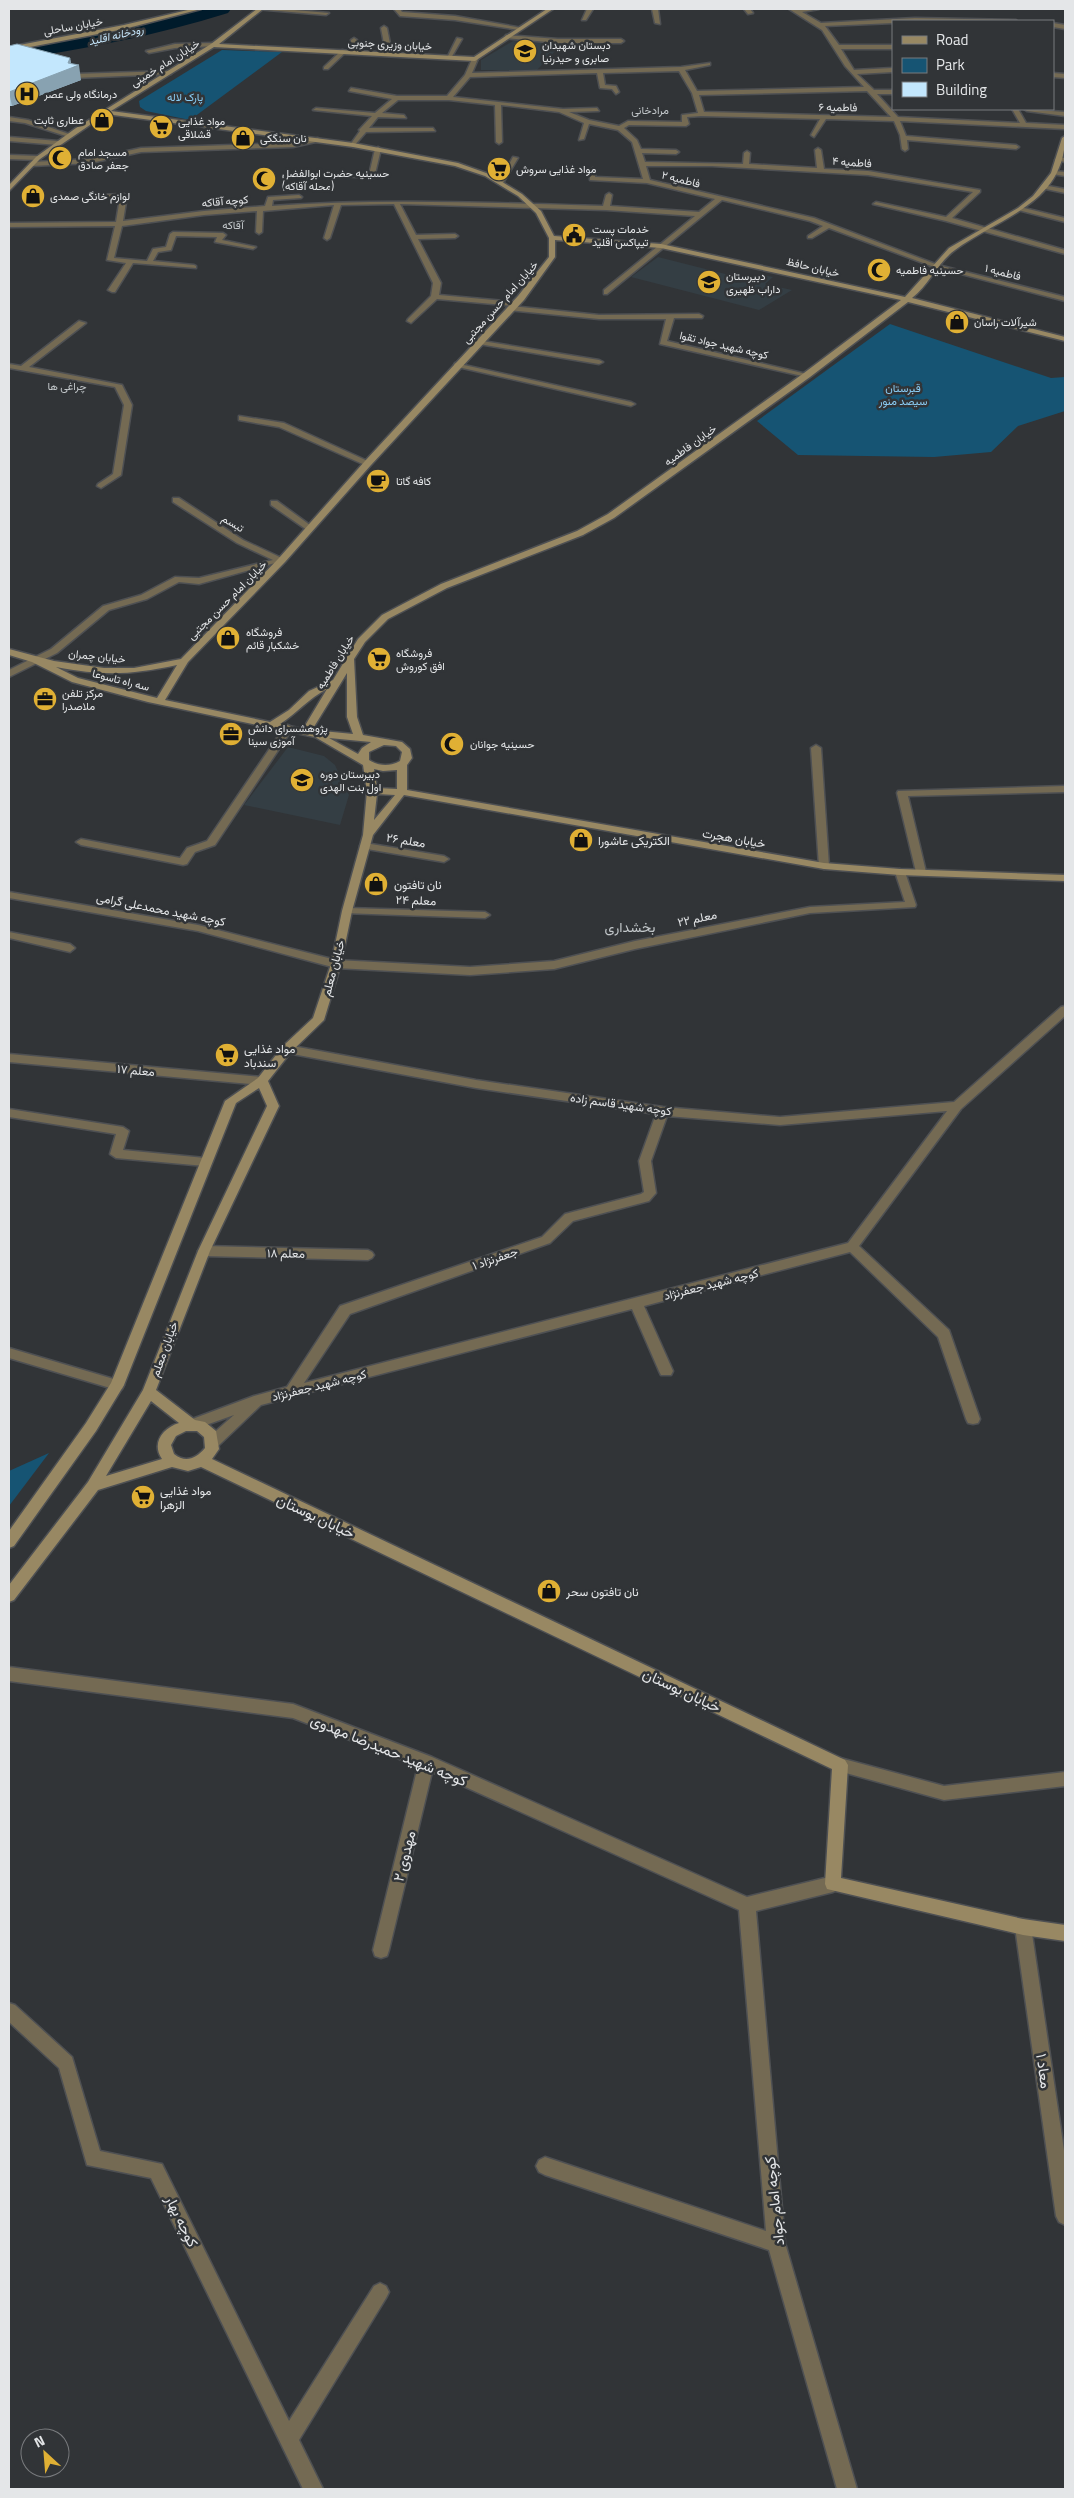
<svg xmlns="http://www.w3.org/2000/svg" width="1074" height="2498" viewBox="0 0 1074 2498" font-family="'Titillium Web',Vazirmatn,sans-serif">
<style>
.built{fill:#343e44}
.green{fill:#165473}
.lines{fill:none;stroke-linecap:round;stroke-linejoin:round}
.river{fill:#001b2b;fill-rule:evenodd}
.street-casing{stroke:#4e5053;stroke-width:3}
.secondary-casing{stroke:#4e5053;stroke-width:3}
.street{fill:#746a53;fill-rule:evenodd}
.secondary{fill:#988863;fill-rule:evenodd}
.wall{fill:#a8c7da}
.shaded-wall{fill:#88a2b1}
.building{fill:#c3e7fd;stroke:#88a2b1}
.labels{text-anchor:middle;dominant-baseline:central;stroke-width:5;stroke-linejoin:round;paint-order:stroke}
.far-street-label{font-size:11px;fill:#e4e6e8;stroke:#313437}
.far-water-label{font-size:11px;font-style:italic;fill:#c5e5fa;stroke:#313437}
.far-poi-label{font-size:11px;fill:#e4e6e8;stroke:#313437;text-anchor:start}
.far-park-label{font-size:11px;fill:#8acdf5;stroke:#313437}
.far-neighbourhood-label{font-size:11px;fill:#c2c7ca;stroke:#313437}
.street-label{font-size:12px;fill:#e4e6e8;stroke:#313437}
.poi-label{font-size:12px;fill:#e4e6e8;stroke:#313437;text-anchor:start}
.neighbourhood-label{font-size:14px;fill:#c2c7ca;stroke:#313437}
.near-street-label{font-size:15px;fill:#e4e6e8;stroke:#313437}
</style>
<rect width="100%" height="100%" fill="#313437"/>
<g class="built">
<polygon points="513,41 562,44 536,71 481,70 481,60"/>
<polygon points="658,257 753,281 763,275 773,277 765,284 792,290 759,310 631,277"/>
<polygon points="288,747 324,756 335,765 349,795 340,825 244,805"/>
</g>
<g class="green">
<polygon points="222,50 282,52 190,120 146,111 140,107 139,101"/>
<polygon points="890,324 1051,378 1065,377 1065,411 1018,426 991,452 934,457 798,455 757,421"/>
<polygon points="49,1453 9,1506 9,1471"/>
</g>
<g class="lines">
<path class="river" d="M200 9H231L228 13C157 35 83 50 9 60V48L108 32Z"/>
<g class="street-casing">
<g id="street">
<polygon points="256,9 283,9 329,13 326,15"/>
<polygon points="394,9 400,9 402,12 455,16 522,28 519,30 455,20 400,16"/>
<polygon points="587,9 593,9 586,20 582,20"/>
<polygon points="652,9 658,9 660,24 655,23"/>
<polygon points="744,9 750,9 753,13 748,14"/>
<path d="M789 9H819L802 12 821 23 915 18 1016 20 1017 21H893V23L825 26 839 45H893V49H841L854 70 893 68V72L857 74 874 90H893V94H877L898 117 1020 123 1012 109H1018L1026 123 1065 125V129L900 121 906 136 1016 145 1019 147 1016 149 907 140 908 149 905 151 902 149 900 135 894 121 826 119 814 137 811 135 820 119 701 116 687 117 689 124 686 126 629 125 624 128 637 140 641 149 676 150 679 152 676 154 642 153 645 162 743 164 744 153 747 151 750 153 749 164 817 168 815 150 818 148 821 150 824 169 868 171 980 190V192L952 218 1065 250V254L946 221 873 204 876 202 946 217 973 192 868 175 712 166H646L650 180 814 218 938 265 1065 297V301L934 267 829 228 812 238H808V236L823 226 810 221 722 200 607 294H604V290L695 216 606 210 400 204 416 235 455 234 458 236 455 238 418 239 441 283 439 295 515 302 519 304 515 306 437 299 411 323 407 321 408 319 431 296 433 283 394 204 341 205 330 238 327 240 324 238 334 205 263 211 262 232 259 234 256 232 257 211 204 215 122 226 114 258 147 261 153 249 166 247 170 234 173 232 223 233 226 235 222 240 256 247 253 249 215 242 217 237 176 236 171 250 158 252 153 261 194 265 196 266V268L133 263 115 292H112L108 290 126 263 107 260 115 226 9 227V223L116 222 120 198 97 199 94 197 97 195 124 194 127 196 123 221 204 211 265 206 268 197 299 195 302 197 301 198 273 200 272 206C382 198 492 203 603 206L606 195 609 193 612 195 610 206 699 212 715 199 647 183 590 180V170L593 168 596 170 595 177 643 179 632 142 618 130 589 124 584 139 579 140 584 123 559 112 501 105 502 142 499 144 496 142 495 105 449 100H398L382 113 404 115 406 118 378 117 369 128H433L435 131 366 132 353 147 350 145 360 131 359 130 372 116 313 110 316 108 375 113 392 99 349 91 351 88 397 96H447L465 75 472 59 475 57 478 59 472 73 681 67 710 63V65L685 70 697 91 864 87 845 66 822 30ZM679 71 692 93 698 113 682 115V122L628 121 619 126 589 120 569 112 599 111 597 108 563 109 453 97 470 77 597 73 600 88 612 89 616 94 619 92 616 86 605 85 603 73ZM867 91 891 117 704 112 699 95Z"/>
<polygon points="1053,23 1065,25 1065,29 1053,27"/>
<polygon points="384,26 387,28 392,54 389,56 386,54 381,28"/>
<polygon points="506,35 558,39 621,39 624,41 621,43 558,43 504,38"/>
<polygon points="354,38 357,40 358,52 355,54 352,52 351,40"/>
<polygon points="457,38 462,39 451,58 447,58"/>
<polygon points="213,43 215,46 175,48 149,53 146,51 175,44"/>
<polygon points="342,50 347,51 328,69 324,69 324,67"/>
<polygon points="169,71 171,74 74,78 71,76 74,74"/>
<polygon points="1053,73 1065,74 1065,78 1053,77"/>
<polygon points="1024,109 1065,112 1065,116 1027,111"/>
<polygon points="9,117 28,120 72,135 69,137 25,123 9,121"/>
<polygon points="9,137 58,141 61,143 58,145 9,141"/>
<polygon points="318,138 320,141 293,147 141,152 91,163 32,166 29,164 32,162 91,159 141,148 293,143"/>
<polygon points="378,147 381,149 374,178 340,176 340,174 342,173 369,175 375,149"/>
<polygon points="9,155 38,156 41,158 38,160 9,159"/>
<polygon points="513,157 518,158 503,183 499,183"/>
<polygon points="1057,157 1065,158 1065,162 1055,160"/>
<polygon points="1054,171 1065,172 1065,176 1052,174 1051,173"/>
<polygon points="1043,185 1065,189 1065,193 1041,188 1041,186"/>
<polygon points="1020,207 1065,218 1065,222 1018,210 1017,209"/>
<polygon points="511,306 599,315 699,314 703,316 702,318 674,318 667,341 811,375 807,377 660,344 666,319 599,319 508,310 507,308"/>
<polygon points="79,321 86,323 29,367 122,385 132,405 121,475 101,488 97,486 98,484 113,474 124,405 115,387 9,368 9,364 21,366"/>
<polygon points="476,340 599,360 603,362 599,364 479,344 476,344"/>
<polygon points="455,363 631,402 635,404 631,406 458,367 454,365"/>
<polygon points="239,416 284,423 372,463 365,465 279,427 239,420"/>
<polygon points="173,498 179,498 243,540 286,560 199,584 179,582 147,599 109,610 57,653 9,677 9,670 51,649 103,606 141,595 175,577 199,578 273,560 237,543 173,502"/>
<polygon points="271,501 277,501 314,528 307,530 271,505"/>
<polygon points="288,725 293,728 215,845 195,852 187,864 183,865 81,845 76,842 81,839 180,858 187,848 207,841 285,726"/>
<polygon points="816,745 821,748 829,866 824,869 819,866 811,748"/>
<polygon points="1065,786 1065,792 908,796 926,872 921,875 916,872 897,793 898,791"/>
<polygon points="365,843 444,856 449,859 444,862 361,848 360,846"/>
<polygon points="900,869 905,872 916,905 915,907 810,913 635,949 554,969 470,975 336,968 198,931 9,898 9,892 198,925 336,960 470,967 554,961 635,941 810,907 905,902 895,872"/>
<polygon points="347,908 485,912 490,915 485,918 343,913 343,909"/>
<polygon points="9,932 70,944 75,948 70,952 9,938"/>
<path d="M1065 1006V1016L961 1109 859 1246 949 1330 980 1419 978 1423 973 1424 968 1423 966 1419 938 1337 850 1252 644 1306 673 1371 671 1375H661L659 1371 632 1309 261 1405 218 1446 213 1448 208 1446 206 1442 208 1438 234 1415 192 1430 187 1429 185 1425 187 1421 254 1396 287 1387 340 1306 542 1237 565 1214 641 1194 644 1192 639 1161 656 1114 476 1088 287 1053 283 1052 281 1049 283 1046 287 1045 476 1080 663 1107 780 1117 954 1102 1061 1007ZM947 1111 848 1243 304 1383 350 1314 550 1243 573 1221 649 1201 656 1193 651 1161 667 1116 780 1125Z"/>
<polygon points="9,1054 262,1077 268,1081 262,1085 9,1062"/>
<polygon points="9,1109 123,1127 129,1131 123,1150 205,1158 211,1162 205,1166 116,1158 110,1154 116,1134 9,1117"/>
<polygon points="204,1246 368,1250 372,1252 374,1255 372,1258 368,1260 204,1256 198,1251"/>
<polygon points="9,1348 117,1380 122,1381 124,1385 122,1389 117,1390 9,1358"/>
<polygon points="9,1667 293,1704 432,1757 747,1897 833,1876 839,1879 841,1884 839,1889 833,1892 756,1911 785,2243 857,2489 837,2489 769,2250 545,2175 539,2172 536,2166 539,2160 545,2157 766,2231 739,1910 432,1772 389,1950 387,1956 381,1958 375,1956 373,1950 418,1766 293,1718 9,1681"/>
<polygon points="840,1758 944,1786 1065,1772 1065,1786 944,1800 835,1770 832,1765 835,1760"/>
<polygon points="1023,1919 1029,1921 1031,1927 1065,2157 1065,2225 1059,2222 1056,2216 1015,1927 1017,1921"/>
<polygon points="9,2003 15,2005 72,2057 100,2151 162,2164 289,2421 374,2286 380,2283 386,2286 389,2292 386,2298 299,2440 323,2489 303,2489 151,2178 87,2165 59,2068 9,2022"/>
</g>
</g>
<g class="secondary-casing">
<g id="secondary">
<polygon points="192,9 201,9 124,29 9,51 9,47 124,25"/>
<path d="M257 9H263L219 44 474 57 547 9H553L475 61 214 47 111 111 353 143 458 163 489 174 522 194 541 211 554 236 661 244 905 297 949 248 1018 208 1033 196 1051 173 1062 138 1065 136C1065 204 999 217 955 250 938 262 929 285 912 298L1065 337V341L908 302 810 377 614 518 583 535 447 588 388 619 365 642 354 659 357 717 363 735 402 742 410 749 412 758 407 765V790L824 863 900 869 1065 875V881L900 875 824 869 404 795 373 835 352 911 341 964 324 1020 291 1052 268 1081 279 1106 210 1251 156 1390 195 1420 205 1422 216 1431 219 1449 212 1459 845 1760 848 1765 841 1878 1023 1919 1065 1925V1941L1023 1935 827 1889 825 1884 832 1769 201 1467 188 1471 172 1467 98 1490 14 1600 9 1602V1585L88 1482 143 1390 198 1251 267 1106 259 1088 236 1103 124 1385 96 1431 14 1546 9 1548V1531L86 1423 111 1383 225 1101 258 1078 283 1046 313 1018 331 964 342 911 363 835 367 791 363 765 315 737 148 702 72 682 32 662 9 655V649L54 661 104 668H134L181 659 279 558 365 461 518 296 549 257V238L536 213 518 196 485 176 455 166 353 147 106 114 40 159 9 191V185L36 157 76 128 211 44ZM555 240 661 248 901 300 804 373 608 514 577 531 441 584 382 615 358 639 333 680 309 691 289 710 270 722 165 700 188 662 285 562 371 465 524 300 555 257ZM177 665 157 698 78 678 56 667C104 676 130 675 177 665ZM347 673V717L353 734 312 730ZM327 689 303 729 280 724C297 713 309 698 327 689ZM329 738 371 742 362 748 358 754ZM384 745 396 746 402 752 400 761C390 767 378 766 369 760V752ZM374 769 383 771 397 770V789L377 788ZM377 794 395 795 374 820ZM151 1401 179 1423C163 1428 151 1443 162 1459L106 1476ZM186 1431H197L204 1437 205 1448C196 1459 185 1463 174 1454L171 1445 176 1436Z"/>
</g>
</g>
<use href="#street" class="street"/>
<use href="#secondary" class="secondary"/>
</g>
<polygon class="wall" points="9,46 70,58 71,64 81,80 12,106 9,106"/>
<polygon class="shaded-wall" points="70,58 72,68 79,65 81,80 12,106 9,92"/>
<polygon class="building" points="17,44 70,58 68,63 79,65 9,92 9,46"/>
<defs>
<g id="school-disc" transform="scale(1.25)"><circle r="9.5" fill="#e0b034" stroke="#313437"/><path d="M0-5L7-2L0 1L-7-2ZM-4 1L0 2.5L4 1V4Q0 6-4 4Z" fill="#111"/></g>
<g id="hospital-disc" transform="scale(1.25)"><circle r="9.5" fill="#e0b034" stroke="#313437"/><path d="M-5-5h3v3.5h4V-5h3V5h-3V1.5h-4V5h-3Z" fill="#111"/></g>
<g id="shop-disc" transform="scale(1.25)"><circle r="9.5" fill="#e0b034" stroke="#313437"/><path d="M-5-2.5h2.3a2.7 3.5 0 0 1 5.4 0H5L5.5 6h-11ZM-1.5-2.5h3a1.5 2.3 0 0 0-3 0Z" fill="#111"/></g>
<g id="supermarket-disc" transform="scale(1.25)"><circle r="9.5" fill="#e0b034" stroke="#313437"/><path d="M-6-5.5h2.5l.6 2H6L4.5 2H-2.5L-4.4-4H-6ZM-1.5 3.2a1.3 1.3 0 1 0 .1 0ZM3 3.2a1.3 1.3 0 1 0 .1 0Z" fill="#111"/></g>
<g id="mosque-disc" transform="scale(1.25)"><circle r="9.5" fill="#e0b034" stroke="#313437"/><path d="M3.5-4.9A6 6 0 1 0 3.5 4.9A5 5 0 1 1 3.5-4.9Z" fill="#111"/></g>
<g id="civic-disc" transform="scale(1.25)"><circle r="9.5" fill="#e0b034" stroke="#313437"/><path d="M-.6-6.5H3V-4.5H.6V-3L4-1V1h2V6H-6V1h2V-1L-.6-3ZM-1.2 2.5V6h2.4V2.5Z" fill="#111"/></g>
<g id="cafe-disc" transform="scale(1.25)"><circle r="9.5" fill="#e0b034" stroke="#313437"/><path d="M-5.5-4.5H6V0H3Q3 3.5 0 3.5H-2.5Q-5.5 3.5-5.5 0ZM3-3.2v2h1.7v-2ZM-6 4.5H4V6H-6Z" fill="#111"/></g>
<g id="office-disc" transform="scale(1.25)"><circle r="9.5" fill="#e0b034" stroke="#313437"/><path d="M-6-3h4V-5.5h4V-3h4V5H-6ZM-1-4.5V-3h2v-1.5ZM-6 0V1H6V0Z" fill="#111"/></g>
</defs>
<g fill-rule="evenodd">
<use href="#school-disc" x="525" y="51"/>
<use href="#hospital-disc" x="27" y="94"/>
<use href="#shop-disc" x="102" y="120"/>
<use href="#supermarket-disc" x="161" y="127"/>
<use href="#shop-disc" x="243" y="138"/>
<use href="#mosque-disc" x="60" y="158"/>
<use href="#supermarket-disc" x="499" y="169"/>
<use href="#mosque-disc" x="264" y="179"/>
<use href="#shop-disc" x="33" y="196"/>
<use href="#civic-disc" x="574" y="235"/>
<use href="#mosque-disc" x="879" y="270"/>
<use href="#school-disc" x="709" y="282"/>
<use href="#shop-disc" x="957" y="322"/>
<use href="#cafe-disc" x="378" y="481"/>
<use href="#shop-disc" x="228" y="638"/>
<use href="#supermarket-disc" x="379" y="659"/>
<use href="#office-disc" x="45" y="699"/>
<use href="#office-disc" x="231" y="734"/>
<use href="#mosque-disc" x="452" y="744"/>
<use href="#school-disc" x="302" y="780"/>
<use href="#shop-disc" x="581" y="840"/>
<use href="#shop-disc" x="376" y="884"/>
<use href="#supermarket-disc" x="227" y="1055"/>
<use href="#supermarket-disc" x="143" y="1497"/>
<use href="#shop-disc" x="549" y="1591"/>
</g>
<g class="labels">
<g class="far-street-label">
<text transform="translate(73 26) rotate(-10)">خیابان ساحلی</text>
<text transform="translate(390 44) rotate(3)">خیابان وزیری جنوبی</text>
<text transform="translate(165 63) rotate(-32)">خیابان امام خمینی</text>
<text transform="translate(838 107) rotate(1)">فاطمیه ۶</text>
<text transform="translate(852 162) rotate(4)">فاطمیه ۴</text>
<text transform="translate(681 179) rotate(14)">فاطمیه ۲</text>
<text transform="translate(225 201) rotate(-5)">کوچه آقاکه</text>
<text transform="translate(813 267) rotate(13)">خیابان حافظ</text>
<text transform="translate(1003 272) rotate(14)">فاطمیه ۱</text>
<text transform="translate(500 302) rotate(-48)">خیابان امام حسن مجتبی</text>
<text transform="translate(724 345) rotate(13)">کوچه شهید جواد تقوا</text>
<text transform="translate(690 445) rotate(-36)">خیابان فاطمیه</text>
<text transform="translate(233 523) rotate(30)">تبسم</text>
<text transform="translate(227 600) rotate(-45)">خیابان امام حسن مجتبی</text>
<text transform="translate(97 656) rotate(6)">خیابان چمران</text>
<text transform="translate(335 662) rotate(-58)">خیابان فاطمیه</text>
<text transform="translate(121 680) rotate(14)">سه راه تاسوعا</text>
</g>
<g class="far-water-label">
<text transform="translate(116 35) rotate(-13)">رودخانه اقلید</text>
</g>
<g class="far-poi-label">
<text x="542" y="45">دبستان شهیدان<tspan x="542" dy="13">صابری و حیدرنیا</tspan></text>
<text x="44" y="94">درمانگاه ولی عصر</text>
<text x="84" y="120" text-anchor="end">عطاری ثابت</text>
<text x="178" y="121">مواد غذایی<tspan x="178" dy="13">قشلاقی</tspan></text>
<text x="260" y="138">نان سنگکی</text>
<text x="78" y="152">مسجد امام<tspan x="78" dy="13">جعفر صادق</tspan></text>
<text x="516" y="169">مواد غذایی سروش</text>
<text x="282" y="173">حسینیه حضرت ابوالفضل<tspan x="282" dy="13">(محله آقاکه)</tspan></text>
<text x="50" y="196">لوازم خانگی صمدی</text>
<text x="592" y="229">خدمات پست<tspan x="592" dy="13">تیپاکس اقلید</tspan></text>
<text x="896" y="270">حسینیه فاطمیه</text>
<text x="726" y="276">دبیرستان<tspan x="726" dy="13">داراب ظهیری</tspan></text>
<text x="974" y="322">شیرآلات راسان</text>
<text x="396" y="481">کافه گاتا</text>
<text x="246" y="632">فروشگاه<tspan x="246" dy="13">خشکبار قائم</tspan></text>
<text x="396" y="653">فروشگاه<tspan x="396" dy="13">افق کوروش</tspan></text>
<text x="62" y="693">مرکز تلفن<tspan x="62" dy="13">ملاصدرا</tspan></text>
<text x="248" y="728">پژوهشسرای دانش<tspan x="248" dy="13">آموزی سینا</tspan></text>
<text x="470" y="744">حسینیه جوانان</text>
<text x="320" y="774">دبیرستان دوره<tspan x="320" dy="13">اول بنت الهدی</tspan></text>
</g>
<g class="far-park-label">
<text x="185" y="97">پارک لاله</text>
<text x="903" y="388">قبرستان<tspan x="903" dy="13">سیصد منور</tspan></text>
</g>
<g class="far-neighbourhood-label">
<text x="650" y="110">مرادخانی</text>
<text x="233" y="225">آقاکه</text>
<text x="67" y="386">چراغی ها</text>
</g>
<g class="street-label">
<text transform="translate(734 838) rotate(10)">خیابان هجرت</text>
<text transform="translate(406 840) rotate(9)">معلم ۲۶</text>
<text transform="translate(416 900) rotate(2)">معلم ۲۴</text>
<text transform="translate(161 909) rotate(11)">کوچه شهید محمدعلی گرامی</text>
<text transform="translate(697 918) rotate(-12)">معلم ۲۲</text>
<text transform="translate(333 968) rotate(-75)">خیابان معلم</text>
<text transform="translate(136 1070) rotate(5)">معلم ۱۷</text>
<text transform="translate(621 1104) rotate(8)">کوچه شهید قاسم زاده</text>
<text transform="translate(286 1253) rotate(1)">معلم ۱۸</text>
<text transform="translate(495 1258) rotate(-19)">جعفرنژاد ۱</text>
<text transform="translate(711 1284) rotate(-14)">کوچه شهید جعفرنژاد</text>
<text transform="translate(164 1349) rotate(-70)">خیابان معلم</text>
<text transform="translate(319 1385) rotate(-14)">کوچه شهید جعفرنژاد</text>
</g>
<g class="poi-label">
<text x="598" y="840">الکتریکی عاشورا</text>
<text x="394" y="884">نان تافتون</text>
<text x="244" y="1048">مواد غذایی<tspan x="244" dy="14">سندباد</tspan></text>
<text x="160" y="1490">مواد غذایی<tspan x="160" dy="14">الزهرا</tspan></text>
<text x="566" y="1591">نان تافتون سحر</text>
</g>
<g class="neighbourhood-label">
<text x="630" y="926">بخشداری</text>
</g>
<g class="near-street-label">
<text transform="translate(316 1516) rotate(25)">خیابان بوستان</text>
<text transform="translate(682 1690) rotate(25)">خیابان بوستان</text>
<text transform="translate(389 1750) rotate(22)">کوچه شهید حمیدرضا مهدوی</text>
<text transform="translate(404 1856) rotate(-76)">مهدوی ۲</text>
<text transform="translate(1044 2071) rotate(82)">معاد ۱</text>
<text transform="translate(774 2201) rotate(-96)">کوچه امام جواد</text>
<text transform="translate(182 2221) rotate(64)">کوچه بهار</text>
</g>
</g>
<rect width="1074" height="2498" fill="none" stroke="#e4e6e8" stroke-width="20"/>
<rect x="892" y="20" width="162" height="90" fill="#313437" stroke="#797b7e"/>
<rect x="902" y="36" width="25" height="8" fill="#988863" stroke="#797b7e"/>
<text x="936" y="45" font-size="15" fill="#e4e6e8">Road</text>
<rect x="902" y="58" width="25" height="15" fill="#165473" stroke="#797b7e"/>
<text x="936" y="70" font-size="15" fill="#e4e6e8">Park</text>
<rect x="902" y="82" width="25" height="15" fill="#c3e7fd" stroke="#797b7e"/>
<text x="936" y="95" font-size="15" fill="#e4e6e8">Building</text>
<g transform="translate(45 2453) rotate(334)"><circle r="24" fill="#313437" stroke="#797b7e"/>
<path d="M0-4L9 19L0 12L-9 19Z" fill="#e0b034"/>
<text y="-8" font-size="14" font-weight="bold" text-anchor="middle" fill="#e4e6e8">N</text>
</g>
</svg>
